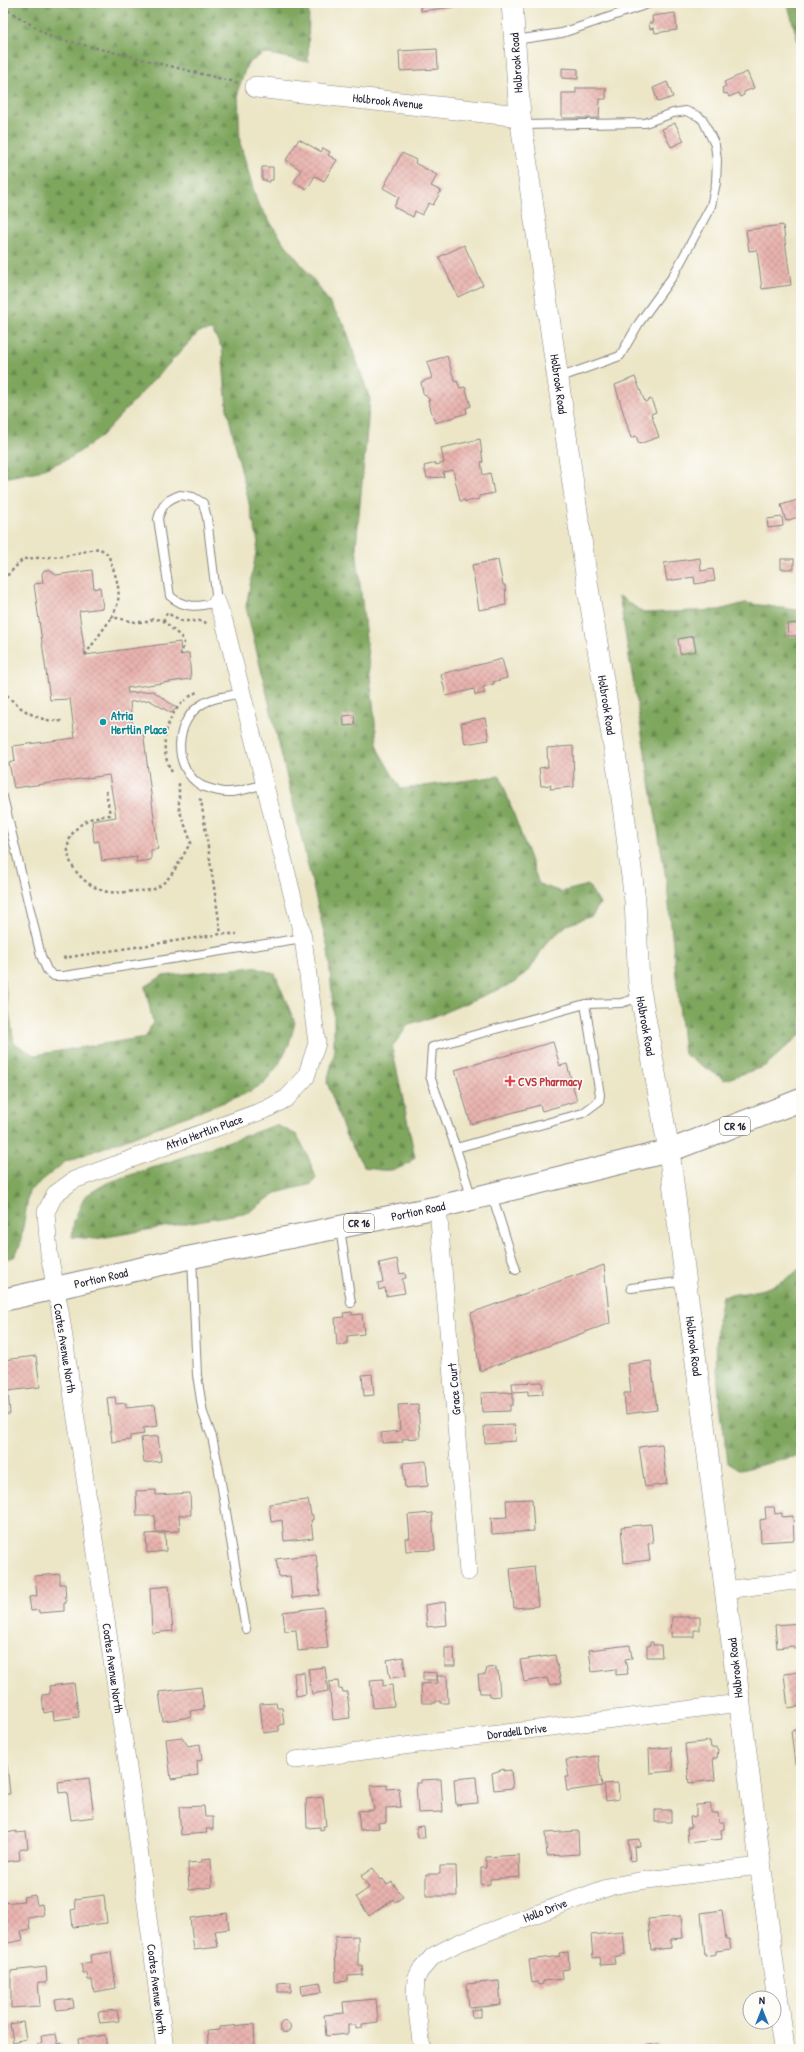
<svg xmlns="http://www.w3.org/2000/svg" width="804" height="2052" viewBox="0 0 804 2052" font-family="'Patrick Hand',sans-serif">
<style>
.forest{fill:url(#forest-firs);stroke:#50644c}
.building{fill:url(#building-cross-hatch)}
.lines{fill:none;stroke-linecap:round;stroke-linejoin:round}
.service-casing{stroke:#878481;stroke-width:10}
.minor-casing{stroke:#878481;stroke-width:18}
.tertiary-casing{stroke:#878481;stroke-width:22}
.primary-casing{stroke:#878481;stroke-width:24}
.path{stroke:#878481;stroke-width:2.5;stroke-dasharray:3 3;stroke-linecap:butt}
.service{stroke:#fff;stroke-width:8}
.minor{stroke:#fff;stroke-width:17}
.tertiary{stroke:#fff;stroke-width:21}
.primary{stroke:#fff;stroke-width:22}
.culture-dot{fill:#0f9aa8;stroke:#fdfcf7;stroke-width:1.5}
.health-dot{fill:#e0444e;stroke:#fdfcf7;stroke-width:1.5}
.labels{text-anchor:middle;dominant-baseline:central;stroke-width:3;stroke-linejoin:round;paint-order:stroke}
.shield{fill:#fdfcf7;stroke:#646373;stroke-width:1}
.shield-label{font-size:11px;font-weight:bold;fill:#22223b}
.street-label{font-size:12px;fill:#22223b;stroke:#fdfcf7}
.culture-label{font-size:12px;font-weight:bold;fill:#0d838f;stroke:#fdfcf7;text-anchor:start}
.health-label{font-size:12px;font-weight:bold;fill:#be3a42;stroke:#fdfcf7;text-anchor:start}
</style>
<defs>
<pattern id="forest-firs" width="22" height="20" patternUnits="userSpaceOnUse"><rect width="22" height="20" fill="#7ea65d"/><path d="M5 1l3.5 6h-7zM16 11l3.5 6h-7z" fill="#67874e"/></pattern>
<pattern id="building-cross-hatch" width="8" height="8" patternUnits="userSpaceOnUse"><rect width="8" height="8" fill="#e8b2ad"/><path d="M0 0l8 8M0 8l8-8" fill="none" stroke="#c79996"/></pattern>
</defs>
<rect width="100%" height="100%" fill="#fdfcf7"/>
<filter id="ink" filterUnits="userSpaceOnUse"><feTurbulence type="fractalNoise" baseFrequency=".025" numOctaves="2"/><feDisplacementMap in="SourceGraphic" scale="8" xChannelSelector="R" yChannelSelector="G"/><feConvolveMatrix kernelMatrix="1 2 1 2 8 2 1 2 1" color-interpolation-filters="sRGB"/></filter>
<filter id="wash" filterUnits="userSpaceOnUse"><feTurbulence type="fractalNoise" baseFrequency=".012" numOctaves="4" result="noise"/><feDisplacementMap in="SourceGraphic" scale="16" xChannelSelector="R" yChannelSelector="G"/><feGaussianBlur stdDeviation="0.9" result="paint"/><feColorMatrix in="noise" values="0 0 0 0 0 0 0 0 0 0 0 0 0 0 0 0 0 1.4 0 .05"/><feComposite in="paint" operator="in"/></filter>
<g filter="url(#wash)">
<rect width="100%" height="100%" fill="#ece6c7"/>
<g class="forest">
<path d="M3 3H309L308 62 264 53 247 64 238 90 240 143 257 202 282 240 316 283 345 326 370 399 356 546 378 750 401 789 500 776 539 884 561 892 588 885 600 904 592 916 567 925 546 943 531 968 514 983 433 1017 409 1024 392 1047 415 1157C400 1173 385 1172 364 1167L346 1136 327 1082 334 1055V1016L328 949 246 607 258 542 227 409 222 348 212 330 199 332 99 438 72 457 39 471 3 478Z"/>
<polygon points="791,3 801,3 801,53 788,5"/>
<polygon points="619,596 644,613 719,610 745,603 797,610 801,606 801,1034 765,1066 725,1080 684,1054 667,885"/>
<polygon points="254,967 275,974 295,1023 289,1044 279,1064 263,1084 243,1095 65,1162 29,1191 20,1246 14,1257 3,1260 3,974 14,1043 34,1055 146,1037 153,1022 145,987 162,976"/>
<polygon points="276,1125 297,1135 307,1154 316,1178 312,1184 276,1193 249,1212 95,1239 72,1237 74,1220 85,1196 107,1183"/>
<path d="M801 1267V1455L741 1470 728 1462C721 1408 709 1350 722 1296 752 1292 778 1290 801 1267Z"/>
</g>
<g id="blocks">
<g class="building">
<polygon points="420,3 460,3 461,6 421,11"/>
<polygon points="675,13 677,30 655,33 654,28 650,29 649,23 653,23 652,16"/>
<polygon points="437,49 438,69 400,71 399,51"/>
<polygon points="562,68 578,69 578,79 562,78"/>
<polygon points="747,72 754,88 744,92 744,95 740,97 738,93 729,97 727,93 724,94 722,88 726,86 724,82"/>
<polygon points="667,82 673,97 658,102 653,88"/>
<polygon points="576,88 606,88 606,99 600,99 599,118 562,118 562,93 576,93"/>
<polygon points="675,123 684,141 671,147 662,129"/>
<polygon points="299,139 321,152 323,148 330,152 328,155 337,160 324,181 315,176 307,189 294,182 301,170 286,160"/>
<polygon points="402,153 416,160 415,163 437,175 431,186 441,191 433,205 429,203 422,215 415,211 413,217 394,207 399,197 383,188"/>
<polygon points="262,167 273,167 273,180 270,180 270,182 267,182 267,180 262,180"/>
<polygon points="783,225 791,285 762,289 757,250 749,251 746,230"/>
<polygon points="464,245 483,285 458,297 439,257"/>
<polygon points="447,356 455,382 457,381 460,388 465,387 471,406 466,408 467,413 435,423 428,400 430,400 423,393 421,382 432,378 427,362"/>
<polygon points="635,377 645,402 651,399 656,412 651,414 659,437 639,444 636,436 631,438 615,385"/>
<polygon points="480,439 483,462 481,462 483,475 490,473 494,493 479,496 479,499 465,502 465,500 460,501 453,470 443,472 444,477 427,478 424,466 436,463 436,465 444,463 441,448"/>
<polygon points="801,499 801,516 786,521 781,505"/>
<polygon points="782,517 783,526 768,528 767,519"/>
<polygon points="700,558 701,571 713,569 715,581 695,584 694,577 667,581 664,563"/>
<rect x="781" y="559" width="13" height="10"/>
<polygon points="498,560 503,585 505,585 506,605 479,610 472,565"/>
<polygon points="44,570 50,570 56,575 92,570 94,589 100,587 103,608 79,611 85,655 180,642 181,655 189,653 191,679 127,688 128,693 153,691 177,708 171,713 149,700 130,702 133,731 143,731 158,849 151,850 151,860 136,862 137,857 102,861 99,841 94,842 92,821 116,817 109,775 14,788 9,763 15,761 13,746 75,738 70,699 50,700 34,584 43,583 42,574"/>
<polygon points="799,623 800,636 788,636 787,624"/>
<polygon points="693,636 696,651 680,654 678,639"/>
<polygon points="502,659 507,678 493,682 494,684 483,687 485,693 475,695 474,689 446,696 441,674"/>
<polygon points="354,715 355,725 344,726 343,716"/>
<polygon points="485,718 489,740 465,744 461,723"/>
<polygon points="573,746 574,787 550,789 551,785 541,786 539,768 548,767 547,748"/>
<polygon points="553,1042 560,1066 567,1064 577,1101 542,1111 540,1105 471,1124 455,1070"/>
<polygon points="397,1259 400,1274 405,1273 406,1278 402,1279 405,1293 386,1296 385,1288 379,1290 378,1283 383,1282 379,1263"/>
<polygon points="604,1265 610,1323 480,1371 471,1313"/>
<polygon points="352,1312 352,1315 362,1314 364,1334 347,1336 347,1344 337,1345 335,1318 344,1317 343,1313"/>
<polygon points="36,1356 40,1387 8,1391 10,1414 3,1414 3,1360"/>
<polygon points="651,1361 657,1410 626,1414 624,1393 631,1393 628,1364"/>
<polygon points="372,1374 374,1395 364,1396 362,1375"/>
<polygon points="542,1382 543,1394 528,1395 528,1391 513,1392 512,1383"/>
<polygon points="504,1392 513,1393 513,1405 510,1405 510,1411 482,1412 481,1393"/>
<polygon points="115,1397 116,1404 126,1403 126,1408 155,1405 158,1426 143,1428 144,1434 130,1436 130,1440 112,1442 107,1398"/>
<polygon points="418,1404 420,1438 402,1439 403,1442 382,1443 381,1433 400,1431 398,1405"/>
<polygon points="515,1425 516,1441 485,1443 484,1426"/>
<polygon points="158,1436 161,1461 144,1463 141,1438"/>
<polygon points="662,1444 667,1484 645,1487 639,1447"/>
<polygon points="426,1461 428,1486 405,1488 403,1463"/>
<polygon points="156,1490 156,1495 190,1493 191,1515 179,1515 180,1531 156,1532 155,1516 137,1516 136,1491"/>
<polygon points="532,1499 534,1531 492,1534 491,1518 507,1517 506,1500"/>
<polygon points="308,1500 311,1515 313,1515 313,1520 311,1520 313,1538 284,1541 282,1520 271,1522 269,1504"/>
<polygon points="765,1507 774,1507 775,1514 782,1513 782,1517 793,1516 794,1540 761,1542 760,1520 766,1519"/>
<polygon points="432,1513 435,1550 406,1551 405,1538 410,1538 408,1515"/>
<polygon points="651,1524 653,1543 648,1544 650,1560 624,1563 621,1527"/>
<polygon points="165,1533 166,1551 147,1553 146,1534"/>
<polygon points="316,1554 320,1595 292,1598 290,1576 279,1577 276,1559"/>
<polygon points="534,1566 538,1606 514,1608 510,1569"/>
<polygon points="60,1574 60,1584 65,1584 66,1603 64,1603 64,1611 39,1613 39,1610 31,1611 29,1597 37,1596 35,1576"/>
<polygon points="169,1586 173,1631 152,1633 150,1588"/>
<polygon points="445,1602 447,1625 427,1627 425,1605"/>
<polygon points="323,1607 328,1648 298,1651 296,1630 285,1631 283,1612"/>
<polygon points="672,1617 700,1617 700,1630 694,1630 694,1637 671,1637"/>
<polygon points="801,1623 801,1648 794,1649 794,1646 777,1648 775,1625"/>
<polygon points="650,1642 653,1642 653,1645 661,1645 662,1657 647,1657 647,1646 650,1646"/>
<polygon points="630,1645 632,1658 625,1659 628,1674 616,1675 616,1669 592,1672 589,1650"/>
<polygon points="445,1648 454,1648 455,1666 445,1666"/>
<polygon points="555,1655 561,1683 549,1685 547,1678 524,1682 520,1660"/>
<polygon points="403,1657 406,1676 390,1678 387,1660"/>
<polygon points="325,1667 328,1691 312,1694 308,1669"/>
<polygon points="496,1667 496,1671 498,1671 500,1696 490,1697 490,1693 480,1693 478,1675 485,1675 487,1668"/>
<polygon points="304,1672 306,1694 296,1696 294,1673"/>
<polygon points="423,1672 437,1673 437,1680 423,1680"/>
<polygon points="801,1672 801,1706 788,1708 784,1674"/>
<polygon points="437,1676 447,1676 448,1703 440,1703 440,1701 436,1701 436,1703 422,1703 421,1684 438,1683"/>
<polygon points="383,1679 383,1686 392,1685 394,1706 373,1708 370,1680"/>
<polygon points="338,1681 339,1689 342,1688 343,1692 347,1692 350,1718 333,1720 329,1682"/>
<polygon points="74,1683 79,1717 54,1720 53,1711 44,1713 42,1695 50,1694 49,1686"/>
<polygon points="201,1687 204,1709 190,1711 191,1717 163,1721 159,1692"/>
<polygon points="276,1703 277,1708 282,1708 284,1724 279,1725 279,1731 263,1733 260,1704"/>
<polygon points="801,1729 801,1763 795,1764 791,1731"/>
<polygon points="182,1737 188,1746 200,1744 202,1760 197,1761 198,1775 171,1779 166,1739"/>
<polygon points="710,1741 711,1748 716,1747 718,1750 717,1758 713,1758 715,1780 689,1783 685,1744"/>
<polygon points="671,1747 673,1771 650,1773 649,1749"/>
<polygon points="598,1756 602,1786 567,1791 565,1777 569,1777 566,1760"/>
<polygon points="3,1765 7,1765 10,1794 3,1794"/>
<polygon points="504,1769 504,1771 511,1770 513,1788 494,1790 492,1773"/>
<polygon points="476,1777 478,1803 456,1805 454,1779"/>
<polygon points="89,1778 94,1817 71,1820 67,1792 59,1793 58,1782"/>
<polygon points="441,1779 443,1812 418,1813 416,1783 421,1783 421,1780"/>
<polygon points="618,1783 619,1799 606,1801 604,1784"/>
<polygon points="387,1785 387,1789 399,1788 401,1807 386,1808 386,1822 378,1823 379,1828 360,1830 358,1811 374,1810 370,1786"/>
<polygon points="323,1797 326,1826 323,1826 324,1829 320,1830 320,1827 307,1828 306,1799"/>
<polygon points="711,1804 711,1813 718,1813 719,1822 724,1822 724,1829 721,1830 722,1839 688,1843 687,1828 691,1828 690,1817 696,1816 696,1805"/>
<polygon points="204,1806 205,1817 213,1817 213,1829 206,1829 207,1833 181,1835 179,1807"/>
<rect x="655" y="1810" width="16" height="12"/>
<polygon points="424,1826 425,1838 418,1838 416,1827"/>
<polygon points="16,1831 16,1833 26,1832 28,1848 19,1850 20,1860 3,1862 3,1834"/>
<polygon points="578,1831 579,1854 547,1856 545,1833"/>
<polygon points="639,1839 640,1846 634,1847 635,1860 630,1861 628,1840"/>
<polygon points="519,1855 520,1877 490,1879 490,1884 481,1885 481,1868 486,1868 486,1857"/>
<polygon points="211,1858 212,1887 189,1890 188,1863 202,1862 202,1859"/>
<polygon points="440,1866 456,1866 457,1896 426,1896 426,1874 440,1874"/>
<polygon points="373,1868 381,1880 383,1879 387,1885 392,1882 403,1897 395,1902 393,1899 369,1916 356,1897 369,1888 361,1876"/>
<polygon points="35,1895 37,1905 42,1904 44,1915 28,1918 30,1929 21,1931 23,1940 3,1944 3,1903 24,1901 23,1897"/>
<polygon points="104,1895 107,1923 73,1927 71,1910 76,1909 75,1899"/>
<polygon points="722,1910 726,1939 729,1939 731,1949 716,1951 716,1954 705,1956 701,1913"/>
<polygon points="227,1913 229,1929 215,1931 218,1947 194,1950 190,1918"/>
<polygon points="681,1916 683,1938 671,1939 671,1948 651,1950 648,1919"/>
<polygon points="623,1932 625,1954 614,1957 615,1964 601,1965 600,1957 593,1958 591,1935"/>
<polygon points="358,1936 358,1966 362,1966 363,1975 348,1976 348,1981 336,1982 335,1937"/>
<polygon points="111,1952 116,1988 94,1992 92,1980 88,1980 87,1973 83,1973 81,1964 91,1962 90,1955"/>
<polygon points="568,1952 569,1969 562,1970 563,1979 543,1981 543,1984 538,1985 537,1982 532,1983 529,1960 560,1956 559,1953"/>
<polygon points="46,1967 47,1982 38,1982 40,2006 11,2008 11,1971"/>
<polygon points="499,1981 501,2005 469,2008 467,1984"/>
<polygon points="291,1982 291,1992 278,1992 278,1983"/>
<polygon points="320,1982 322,1992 302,1995 301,1985"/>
<polygon points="63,1999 73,2000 74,2008 57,2010 55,2000"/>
<polygon points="376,1999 378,2022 362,2024 362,2028 356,2029 356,2025 348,2025 348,2034 326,2036 324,2015 344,2013 343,2002"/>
<polygon points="481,2009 481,2017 472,2017 471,2010"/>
<polygon points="117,2010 119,2021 100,2023 98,2012"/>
<circle cx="285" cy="2027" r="5.5"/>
<polygon points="23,2022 26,2039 13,2042 10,2024"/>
<polygon points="254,2024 255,2046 236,2049 224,2049 224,2046 209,2048 207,2031 220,2030 220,2027"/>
<polygon points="56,2034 58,2044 62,2043 63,2049 31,2049 38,2047 38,2044 42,2043 41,2036"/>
<polygon points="105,2035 107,2049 77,2049 79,2047 78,2039"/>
<polygon points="659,2044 659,2049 621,2049 621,2048"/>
</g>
</g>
</g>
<g filter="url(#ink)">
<use href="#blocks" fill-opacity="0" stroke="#878481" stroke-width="1"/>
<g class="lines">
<g class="service-casing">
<g id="service">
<polyline points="515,40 562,33 651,3"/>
<polyline points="522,125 645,123 673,113 686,111 698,116 703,120 715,145 717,160 716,183 711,206 673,276 639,323 620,356 558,378"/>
<path d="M180 495 193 497 203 503 207 518 217 602C199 607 185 609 170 596L158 519C162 505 166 500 180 495Z"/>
<path d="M242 693C230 696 214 697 204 703 174 719 171 768 202 786 207 788 214 790 219 791 233 795 252 787 265 784"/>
<polyline points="3,797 41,956 47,970 54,976 64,976 303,938"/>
<polyline points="585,1004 600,1095 599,1101 583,1113 456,1148 430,1076 432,1047 585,1004 621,1003 641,997"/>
<polyline points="456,1148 472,1199"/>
<polyline points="492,1195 516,1270"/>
<polyline points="340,1228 351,1303"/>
<polyline points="192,1257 197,1375 203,1413 212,1437 218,1465 246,1629"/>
<polyline points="631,1288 686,1281"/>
</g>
</g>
<g class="minor-casing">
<g id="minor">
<polyline points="438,1207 468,1572"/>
<polyline points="726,1590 801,1580"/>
<polyline points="295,1760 739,1703"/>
<polyline points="165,2049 132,1795 60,1311 49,1254 46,1212 55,1194 74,1180 267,1109 287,1098 306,1077 317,1043 303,938 224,621 217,602"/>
<polyline points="422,2049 415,1995 416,1979 420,1971 433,1956 458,1943 612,1886 639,1881 759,1866"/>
</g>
</g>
<g class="tertiary-casing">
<g id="tertiary">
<polyline points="512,3 520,116 588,588 621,790 635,901 639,984 669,1151 784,2049"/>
<polyline points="256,87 520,116"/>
</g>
</g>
<g class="primary-casing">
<polyline id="primary" points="3,1300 192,1257 438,1207 669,1151 801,1100"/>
</g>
<g class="path">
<polyline points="3,7 51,37 239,83"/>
<path d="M3 580 23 559 65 556 99 548 108 554C116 578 125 594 112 617L135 622H148L153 619 163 620 167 613 182 621H202L208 624"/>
<polyline points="163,620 182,638 184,643 181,655"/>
<polyline points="85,655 112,617"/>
<path d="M3 690C16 708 40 723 62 721"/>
<polyline points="189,697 198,691"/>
<path d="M172 772C158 749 165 717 185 700"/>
<path d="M106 791 110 815C103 816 92 817 86 821 51 842 72 881 104 891 113 894 126 892 135 891 141 891 151 891 156 888 173 879 181 858 191 842L179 809V782"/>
<polyline points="199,799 201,800 221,934"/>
<polyline points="63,958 221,934 237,934"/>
</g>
<use href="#service" class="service"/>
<use href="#minor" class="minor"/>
<use href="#tertiary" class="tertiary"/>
<use href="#primary" class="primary"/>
</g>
</g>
<circle class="culture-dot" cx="103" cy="722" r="4"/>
<path class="health-dot" d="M508 1075h4v4h4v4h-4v4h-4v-4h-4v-4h4z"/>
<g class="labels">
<g class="shield">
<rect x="720" y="1117" width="30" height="18" rx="3"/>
<rect x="344" y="1214" width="30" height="18" rx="3"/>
</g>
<g class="shield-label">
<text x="735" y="1126">CR 16</text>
<text x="359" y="1223">CR 16</text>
</g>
<g class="street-label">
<text transform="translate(516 63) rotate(-94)">Holbrook Road</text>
<text transform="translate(388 101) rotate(6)">Holbrook Avenue</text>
<text transform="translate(559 384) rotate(82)">Holbrook Road</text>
<text transform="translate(607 705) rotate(81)">Holbrook Road</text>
<text transform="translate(646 1026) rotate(80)">Holbrook Road</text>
<text transform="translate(204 1132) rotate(-20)">Atria Hertlin Place</text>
<text transform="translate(418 1211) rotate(-12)">Portion Road</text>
<text transform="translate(101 1278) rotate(-13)">Portion Road</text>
<text transform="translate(694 1346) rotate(83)">Holbrook Road</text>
<text transform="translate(65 1348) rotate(81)">Coates Avenue North</text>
<text transform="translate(454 1389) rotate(-95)">Grace Court</text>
<text transform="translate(113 1668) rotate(82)">Coates Avenue North</text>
<text transform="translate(735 1668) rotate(-96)">Holbrook Road</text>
<text transform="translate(517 1731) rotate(-7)">Doradell Drive</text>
<text transform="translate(545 1910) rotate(-21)">Hollo Drive</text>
<text transform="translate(157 1989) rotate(83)">Coates Avenue North</text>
</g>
<g class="culture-label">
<text x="111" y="715">Atria<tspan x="111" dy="14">Hertlin Place</tspan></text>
</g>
<g class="health-label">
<text x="518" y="1081">CVS Pharmacy</text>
</g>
</g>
<rect width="804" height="2052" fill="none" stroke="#fdfcf7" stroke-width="16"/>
<g transform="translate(762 2010)"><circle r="19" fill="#fdfcf7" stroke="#a5a5ac"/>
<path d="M0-3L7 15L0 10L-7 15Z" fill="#1f6fb2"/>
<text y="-6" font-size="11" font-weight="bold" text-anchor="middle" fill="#22223b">N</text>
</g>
</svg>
